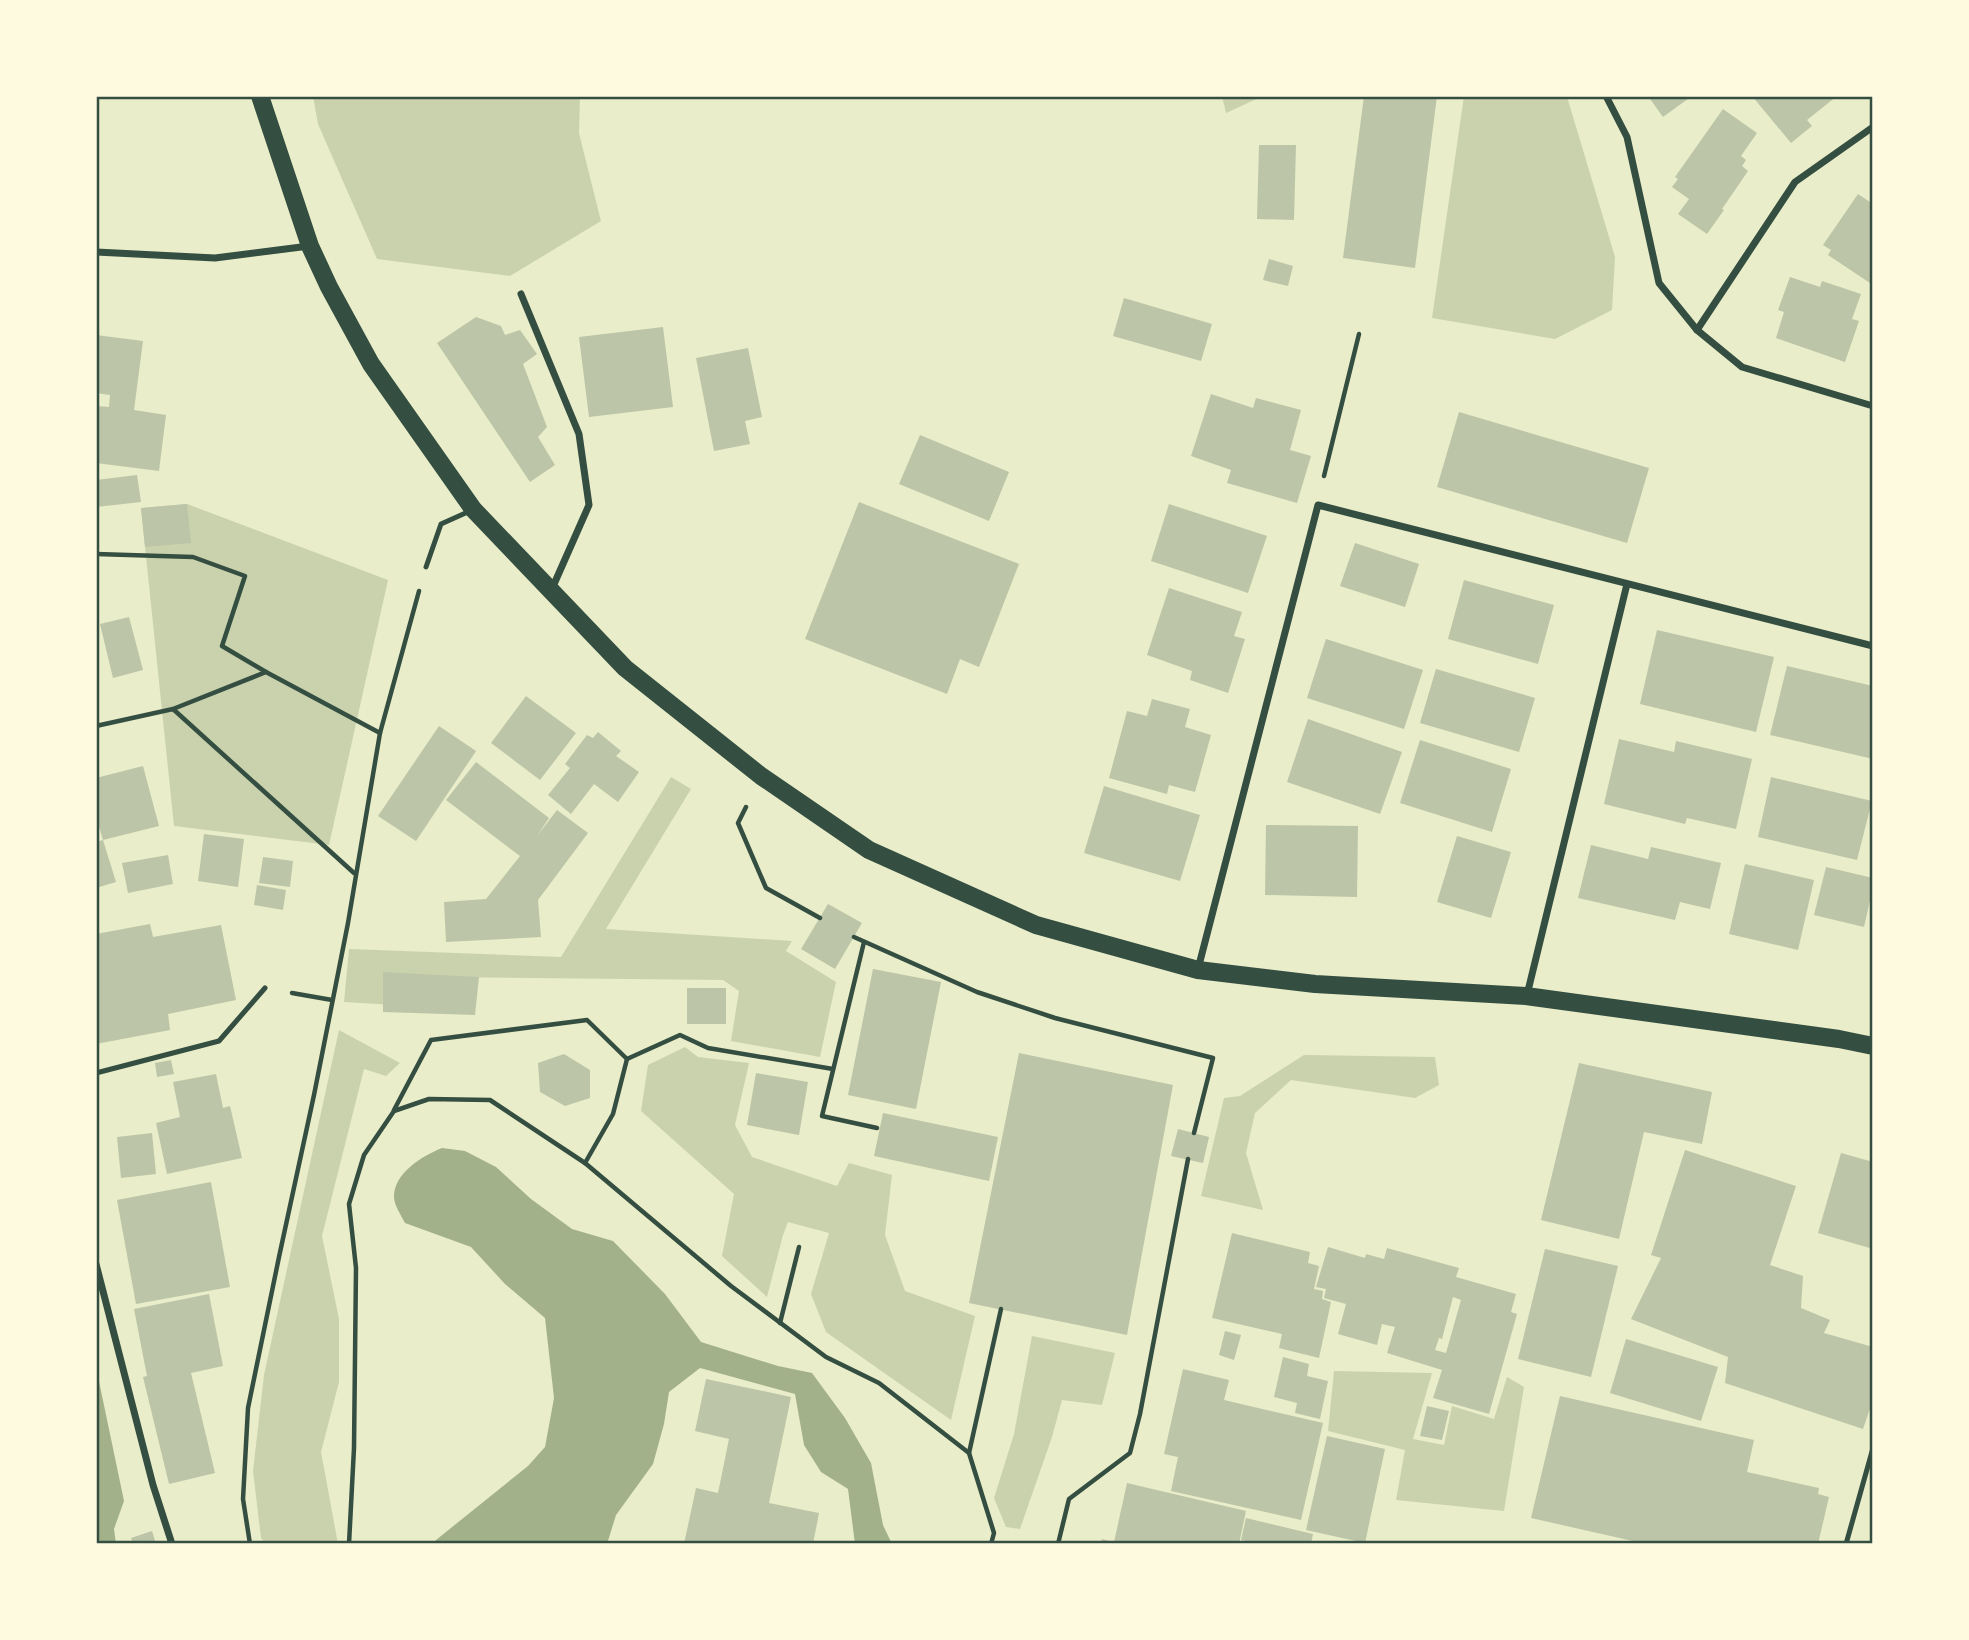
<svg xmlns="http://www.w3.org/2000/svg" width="1969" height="1640" viewBox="0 0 1969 1640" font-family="'Open Sans',sans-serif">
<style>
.green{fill:#cad2ad}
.water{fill:#a3b18a}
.building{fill:#bcc5a7;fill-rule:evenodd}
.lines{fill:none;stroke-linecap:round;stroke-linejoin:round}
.path{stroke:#344e41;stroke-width:4.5}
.service{stroke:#344e41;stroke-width:5}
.minor{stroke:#344e41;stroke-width:7}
.primary{stroke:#344e41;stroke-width:18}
.neatline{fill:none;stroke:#344e41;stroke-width:2.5}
</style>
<rect width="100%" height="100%" fill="#e9edc9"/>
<g class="green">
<polygon points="313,96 580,96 579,133 601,221 510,276 377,259 318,124"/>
<polygon points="1222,96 1263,96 1226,113"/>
<polygon points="1464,96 1566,96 1568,100 1615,257 1612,310 1555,339 1432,318"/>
<polygon points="187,504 388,580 329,845 174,826 141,508"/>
<polygon points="671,777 691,789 606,929 792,941 786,951 836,982 820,1057 731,1041 739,991 723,980 446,977 394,1005 344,1002 349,949 561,957"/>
<polygon points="339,1030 400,1063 386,1076 364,1069 322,1236 339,1319 339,1382 321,1452 338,1544 266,1544 261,1538 253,1471 264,1375"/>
<polygon points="685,1047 698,1057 749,1063 735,1125 752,1157 837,1186 849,1163 892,1175 885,1235 905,1291 975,1316 951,1420 826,1332 811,1294 829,1233 788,1222 783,1235 767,1297 722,1256 734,1194 641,1111 648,1065"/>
<polygon points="1304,1055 1435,1057 1439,1085 1415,1098 1291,1080 1255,1113 1246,1153 1263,1210 1201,1196 1224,1098 1240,1096"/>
<polygon points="1032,1336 1115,1353 1102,1405 1062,1400 1052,1437 1020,1529 1006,1527 994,1498 1014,1434"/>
<polygon points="1334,1371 1432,1373 1413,1439 1444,1445 1452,1406 1494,1419 1507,1377 1524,1387 1504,1511 1396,1500 1405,1450 1328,1431"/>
</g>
<g class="water">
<path d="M442 1148 465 1151 496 1167 531 1199 572 1229 613 1241 665 1294 701 1342 778 1366 812 1373 845 1418 871 1463 883 1525 892 1544H855L848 1489 821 1472 804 1445 795 1394 700 1368 669 1392 664 1424 653 1464 616 1515 607 1544H431L528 1466 545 1447 554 1398 545 1318 505 1284 471 1247 405 1223C401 1215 394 1205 394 1197 394 1173 422 1156 442 1148Z"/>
<polygon points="96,1367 124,1501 114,1529 116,1544 96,1544"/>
</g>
<g class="building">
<polygon points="1364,96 1437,96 1415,268 1343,258"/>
<polygon points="1648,96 1692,96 1663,117"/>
<polygon points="1752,96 1837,96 1807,120 1812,126 1791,143"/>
<polygon points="1723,109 1757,133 1741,156 1746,160 1742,166 1748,171 1722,209 1724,210 1707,234 1678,214 1689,199 1672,187 1678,179 1675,177"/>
<polygon points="1259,145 1296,145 1294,220 1257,219"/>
<polygon points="1858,194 1873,204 1873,285 1828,255 1831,250 1823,245"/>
<polygon points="1269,259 1293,266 1288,286 1263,280"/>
<polygon points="1790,277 1820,287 1822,281 1861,294 1852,319 1859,321 1845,362 1776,338 1784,312 1778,310"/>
<polygon points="1124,298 1212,324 1201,361 1113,336"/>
<polygon points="476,317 501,326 505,335 520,330 537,354 523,364 547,427 538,437 555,465 530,482 437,343"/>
<polygon points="663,327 673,407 589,417 579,337"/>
<polygon points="96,335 143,341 134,410 166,415 159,471 96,463 96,406 109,407 110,395 96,393"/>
<polygon points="748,348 762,417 745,421 750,444 714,451 696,358"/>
<polygon points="1211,394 1253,408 1256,398 1301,410 1290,450 1311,456 1297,503 1227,483 1231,470 1191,456"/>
<polygon points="1459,412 1649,468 1627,543 1437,487"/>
<polygon points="920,435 1009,472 989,521 899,484"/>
<polygon points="137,475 141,502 96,507 96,480"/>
<polygon points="859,502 1019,564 979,667 960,659 947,694 805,639"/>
<polygon points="187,504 191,543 145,547 141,508"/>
<polygon points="1169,504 1267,536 1248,593 1151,561"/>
<polygon points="1355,543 1419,564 1405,607 1340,586"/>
<polygon points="1464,580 1554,605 1538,664 1448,639"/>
<polygon points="1169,588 1242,612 1234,636 1245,639 1228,693 1190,680 1192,671 1147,655"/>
<polygon points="129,617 143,670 113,678 100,624"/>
<polygon points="1657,630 1774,657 1756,732 1640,704"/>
<polygon points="1326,639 1423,670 1404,729 1307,698"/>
<polygon points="1787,666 1873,686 1873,759 1770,735"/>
<polygon points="1436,669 1535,698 1519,752 1420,723"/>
<polygon points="526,696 576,733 540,780 491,743"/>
<polygon points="1152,699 1190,709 1185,727 1211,735 1195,792 1169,785 1167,794 1109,778 1127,711 1147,716"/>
<polygon points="1308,719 1402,752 1380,814 1287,782"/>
<polygon points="439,726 476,751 416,841 378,816"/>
<polygon points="598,732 621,751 616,756 639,772 618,802 594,784 571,814 548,795 570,768 565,764 587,735 593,738"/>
<polygon points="1619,739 1674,752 1676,741 1752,759 1736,829 1687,818 1685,824 1604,804"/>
<polygon points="1420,740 1511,769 1492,832 1400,803"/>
<polygon points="476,762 549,818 537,836 557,810 588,833 538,900 541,937 446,942 444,902 486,899 520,856 446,800"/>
<polygon points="143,766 159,826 103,840 96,816 96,778"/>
<polygon points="1771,777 1872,801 1857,860 1758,837"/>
<polygon points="1104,786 1200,815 1180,881 1084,853"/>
<polygon points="1266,825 1358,826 1357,897 1265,895"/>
<polygon points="204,834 244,839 238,887 198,881"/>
<polygon points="1457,836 1511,852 1491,918 1437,902"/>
<polygon points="103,840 116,882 96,888 96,842"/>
<polygon points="1591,845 1648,859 1651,847 1721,863 1710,909 1680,902 1675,920 1578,898"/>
<polygon points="168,855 173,884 128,893 122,863"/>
<polygon points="263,857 293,861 290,887 259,883"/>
<polygon points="1745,864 1814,880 1798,950 1729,934"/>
<polygon points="1826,867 1873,878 1873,887 1864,927 1814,915"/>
<polygon points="257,885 286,890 283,910 254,905"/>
<polygon points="828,904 862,923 835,969 801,949"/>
<polygon points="150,924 153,937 221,925 236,1000 168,1014 170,1030 96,1044 96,934"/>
<polygon points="873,969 941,982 916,1109 848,1095"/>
<polygon points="383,972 479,977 475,1015 383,1012"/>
<rect x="687" y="988" width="39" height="36"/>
<polygon points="1019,1053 1173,1085 1127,1335 969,1303"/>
<polygon points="564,1054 590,1070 590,1098 565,1106 540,1092 538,1063"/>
<polygon points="171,1060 174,1074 157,1077 155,1063"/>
<polygon points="1579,1063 1712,1092 1702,1144 1644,1132 1619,1239 1541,1220"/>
<polygon points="756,1073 808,1082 799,1135 747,1125"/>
<polygon points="216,1074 223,1108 230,1106 242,1158 167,1174 156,1123 180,1117 173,1082"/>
<polygon points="883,1113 998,1137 989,1181 874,1156"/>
<polygon points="1178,1129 1209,1137 1203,1163 1171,1156"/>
<polygon points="152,1133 156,1174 121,1178 117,1137"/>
<polygon points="1685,1150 1796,1186 1770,1265 1803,1276 1801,1308 1830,1320 1824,1333 1873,1347 1873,1400 1863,1429 1725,1383 1728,1357 1631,1319 1661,1258 1651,1255"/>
<polygon points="1841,1153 1873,1162 1873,1249 1818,1233"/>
<polygon points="211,1182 230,1287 136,1304 117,1200"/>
<polygon points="1232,1233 1310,1252 1308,1263 1319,1266 1314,1289 1323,1291 1322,1299 1331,1302 1319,1358 1279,1348 1282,1334 1212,1318"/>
<path d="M1328 1247 1365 1258 1366 1254 1384 1259 1387 1248 1459 1268 1456 1277 1516 1294 1511 1312 1517 1314 1489 1414 1433 1398 1442 1370 1387 1353 1395 1327 1382 1324 1377 1345 1338 1334 1346 1304 1324 1298 1326 1289 1316 1287ZM1453 1297 1461 1300 1446 1353 1435 1350 1439 1338 1442 1339Z"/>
<polygon points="1545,1249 1618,1266 1591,1377 1518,1359"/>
<polygon points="209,1294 223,1366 191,1373 215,1473 169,1484 143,1377 147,1376 134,1309"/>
<polygon points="1225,1331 1241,1335 1234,1360 1219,1355"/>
<polygon points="1626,1339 1718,1367 1701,1421 1610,1393"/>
<polygon points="1283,1357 1309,1364 1307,1376 1328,1381 1320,1419 1295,1413 1297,1403 1274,1397"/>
<polygon points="1183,1369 1229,1380 1224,1400 1323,1423 1301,1520 1171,1491 1178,1457 1164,1454"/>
<polygon points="706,1379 791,1397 769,1503 819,1513 813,1544 684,1544 696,1488 718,1493 729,1439 695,1431"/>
<polygon points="1560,1396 1754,1440 1747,1472 1819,1488 1818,1494 1829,1497 1818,1544 1646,1544 1531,1518"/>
<polygon points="1427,1406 1449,1411 1442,1440 1420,1436"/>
<polygon points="1327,1436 1385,1449 1365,1543 1306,1530"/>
<polygon points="1127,1483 1246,1511 1239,1544 1100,1544 1102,1539 1114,1542"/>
<polygon points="1246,1518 1313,1534 1311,1544 1260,1544 1241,1540"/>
<polygon points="152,1531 156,1544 133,1544 131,1538"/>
</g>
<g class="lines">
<g class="path">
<polyline points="1324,476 1359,334"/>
<polyline points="96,554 193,557 245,576 222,646 266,672 380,733"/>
<polyline points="173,709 266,672"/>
<polyline points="96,726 173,709 354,873"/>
<polyline points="746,807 738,823 766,888 820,918"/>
<polyline points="854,937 977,992 1055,1018 1213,1058 1194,1133"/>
<polyline points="864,942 822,1116 877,1128"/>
<polyline points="292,993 332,1000"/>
<polyline points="627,1059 680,1035 708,1048 833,1069"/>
<polyline points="394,1110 431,1040 587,1020 627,1059 613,1114 585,1163"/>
<polyline points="780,1323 799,1247"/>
<polyline points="969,1453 1001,1309"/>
<polyline points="250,1544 243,1499 248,1408 279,1257 314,1095 348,923 380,733 419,591"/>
<polyline points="349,1544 354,1448 356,1268 349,1204 364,1155 394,1111 429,1099 490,1100 585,1163 731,1286 826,1357 879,1383 969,1453 994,1533 991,1544"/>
<polyline points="1058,1544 1069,1499 1130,1453 1140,1414 1188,1159"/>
</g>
<g class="service">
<polyline points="426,567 441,524 470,511"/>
<polyline points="96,1073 219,1041 265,988"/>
<polyline points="1846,1544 1873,1448"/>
</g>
<g class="minor">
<polyline points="1606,96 1627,137 1659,283 1697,330 1742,367 1873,406"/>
<polyline points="96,252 215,258 309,246"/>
<polyline points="521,294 579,434 589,505 551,591"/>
<polyline points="1697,330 1795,182 1873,127"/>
<polyline points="1198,969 1318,505 1873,646"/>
<polyline points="1527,995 1627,584"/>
<polyline points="96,1264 153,1485 172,1544"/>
</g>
<polyline class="primary" points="260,96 310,246 329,287 371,364 473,509 625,668 761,776 869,850 1036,925 1198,970 1315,984 1526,996 1839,1039 1873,1046"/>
</g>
<rect width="1969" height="1640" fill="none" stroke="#fefae0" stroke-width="196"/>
<rect x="98" y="98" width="1773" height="1444" class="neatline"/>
</svg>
